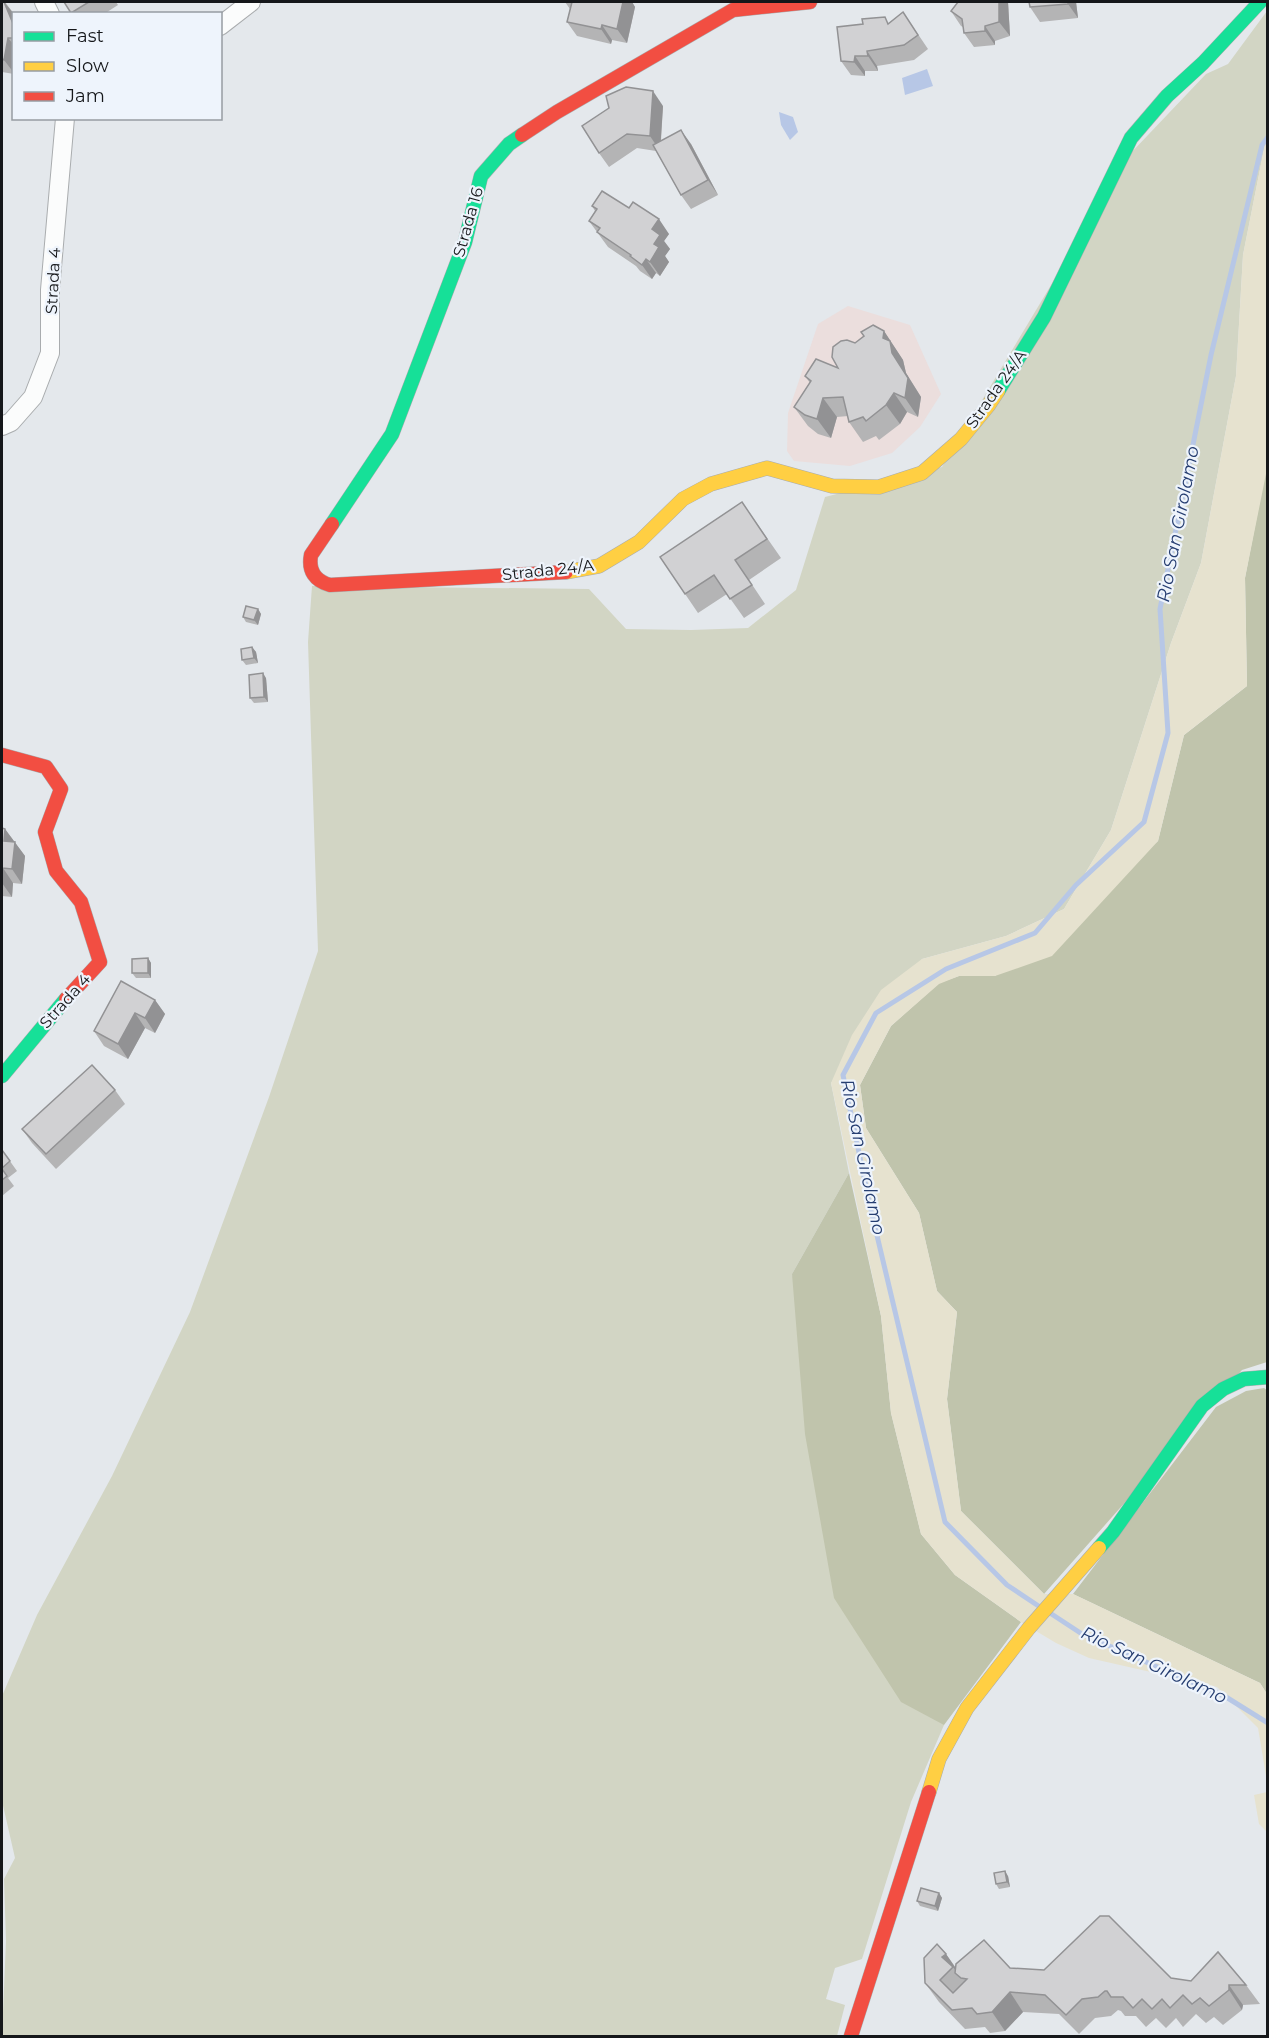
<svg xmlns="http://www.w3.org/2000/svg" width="1269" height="2038" viewBox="0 0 1269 2038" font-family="Montserrat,sans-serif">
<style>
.education{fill:#ebdedd}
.green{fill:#d2d5c4}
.forest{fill:#c0c4ac}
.sand{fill:#e6e2cf}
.water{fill:#b7c7e6}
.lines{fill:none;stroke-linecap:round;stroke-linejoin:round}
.stream{stroke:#b7c7e6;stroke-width:5}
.street-casing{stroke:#a9acae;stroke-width:20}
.fast-casing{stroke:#a9acae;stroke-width:15}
.slow-casing{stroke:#a9acae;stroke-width:15}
.jam-casing{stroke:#a9acae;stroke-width:15}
.street{stroke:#fbfcfc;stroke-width:18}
.fast{stroke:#16e098;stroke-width:14}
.slow{stroke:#ffcf43;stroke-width:14}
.jam{stroke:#f24e42;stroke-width:14}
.wall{fill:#b4b4b5}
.shaded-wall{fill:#929294}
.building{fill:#d1d1d3;stroke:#929294;stroke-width:1.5}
.labels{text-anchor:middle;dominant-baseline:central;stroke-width:4.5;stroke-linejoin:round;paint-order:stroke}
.street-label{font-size:16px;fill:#15171a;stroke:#eef4fc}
.water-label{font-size:18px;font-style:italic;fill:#263e71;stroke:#eef4fc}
</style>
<rect width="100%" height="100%" fill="#e4e8ec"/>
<polygon class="education" points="848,306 910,325 941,394 920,427 892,453 850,466 794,461 787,451 788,413 818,324"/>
<polygon class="green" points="1267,11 1267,134 1243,255 1236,376 1201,563 1171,643 1111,830 1064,909 1006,936 922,959 831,1083 849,1173 792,1274 944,1725 911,1802 862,1959 835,1968 826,1999 845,2005 837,2036 2,2036 6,1941 4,1879 15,1858 2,1801 2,1696 37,1615 112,1476 190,1312 269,1097 318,951 308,642 312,586 589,589 626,629 691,630 748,628 796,590 825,497 942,467 1129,155 1206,74 1228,64"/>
<g class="forest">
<polygon points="1267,464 1267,1362 1242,1370 1044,1594 961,1511 947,1399 957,1312 937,1291 919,1213 866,1128 860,1085 891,1026 939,983 959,976 995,976 1158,841 1184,735 1247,686 1245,578"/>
<polygon points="849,1173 881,1316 891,1413 921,1534 955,1575 1021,1622 944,1725 901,1702 834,1598 805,1434 792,1274"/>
<polygon points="1264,1388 1268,1391 1267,1694 1260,1683 1073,1594 1216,1407 1246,1391"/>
</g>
<g class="sand">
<polygon points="1267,134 1268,464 1245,578 1247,686 1184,735 1158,841 1052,956 995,976 959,976 939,984 891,1026 860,1085 866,1128 919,1213 937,1291 957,1312 947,1399 961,1511 1044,1594 1073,1594 1260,1683 1267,1694 1267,1782 1258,1728 1217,1687 1089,1658 1056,1643 1021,1622 955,1575 921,1534 891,1413 881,1316 831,1083 852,1035 881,990 922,959 1006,936 1064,909 1111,830 1171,643 1201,563 1236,376 1243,255"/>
<polygon points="1267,1792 1268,1792 1267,1832 1259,1824 1254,1795"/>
</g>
<g class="water">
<polygon points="927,69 933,86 905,95 902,78"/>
<polygon points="779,112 793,117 798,132 790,140 781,125"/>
</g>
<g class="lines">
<g class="stream">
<polyline points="1040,1607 1007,1585 945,1522 870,1206 843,1075 876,1013 946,969 1035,933 1076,885 1144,822 1168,733 1160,609 1211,355 1262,145 1268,137"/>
<polyline points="1050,1613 1082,1634 1226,1697 1268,1723"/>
</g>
<g class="street-casing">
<g id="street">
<polyline points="44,2 50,14"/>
<polyline points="220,26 251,2"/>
<polyline points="2,426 11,422 33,397 50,353 50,290 65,118"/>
</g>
</g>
<g class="fast-casing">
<g id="fast">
<polyline points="998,391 1044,317 1131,138 1167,96 1203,63 1260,2"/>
<polyline points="332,524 392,434 465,242 481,176 509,144 522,135"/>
<polyline points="2,1076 66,999"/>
<polyline points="1099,1548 1113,1532 1202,1406 1223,1389 1244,1379 1268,1377"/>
</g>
</g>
<g class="slow-casing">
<g id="slow">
<polyline points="566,572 599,566 639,542 683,499 711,484 767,468 832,486 879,487 922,473 961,439 988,406 998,391"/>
<polyline points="929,1792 939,1759 967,1708 1029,1628 1099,1548"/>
</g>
</g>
<g class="jam-casing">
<g id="jam">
<polyline points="522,135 557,112 733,10 810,2"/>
<path d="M332 524 311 555C308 571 315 581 330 585L566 572"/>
<polyline points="2,755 46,767 61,789 45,832 56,871 81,902 100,962 66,999"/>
<polyline points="851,2036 929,1792"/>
</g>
</g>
<use href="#street" class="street"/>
<use href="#fast" class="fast"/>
<use href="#slow" class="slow"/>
<use href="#jam" class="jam"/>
</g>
<g class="wall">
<polygon points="2,2 5,2 14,14 14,74 2,72"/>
<polygon points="64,2 116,2 118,5 104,14 71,14"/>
<polygon points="565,2 632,2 635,7 627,43 612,40 611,44 577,36 567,22 570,9"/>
<polygon points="958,2 1008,2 1010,36 995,41 995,45 974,47 964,33 963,27 961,26 951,11"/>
<polygon points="1076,2 1078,18 1040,22 1030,7"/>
<polygon points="903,12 928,49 914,60 877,66 878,71 865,71 865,76 851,75 841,61"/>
<polygon points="663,106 661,141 691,144 718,195 691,209 681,195 656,151 637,148 609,167 599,153"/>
<polygon points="592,206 669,234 664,241 670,249 665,256 669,262 660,276 656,273 652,279 640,271 636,266 608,247 589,221 595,211"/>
<polygon points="884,331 903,360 906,373 921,397 918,417 907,412 900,424 879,440 876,436 863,442 849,422 848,416 837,417 831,438 818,434 808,426 794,407 810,383 805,376 838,368 855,343"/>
<polygon points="742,502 781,558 749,580 765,604 744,618 727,594 698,613 660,557"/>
<polygon points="258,609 261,614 258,625 246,622 243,617"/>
<polygon points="252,647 256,652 258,663 246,665 242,660"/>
<polygon points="266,678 268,702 254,703 250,698"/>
<polygon points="2,828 5,829 25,856 22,884 13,883 12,897 2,896"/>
<polygon points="148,958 151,963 151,978 136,978 132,973"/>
<polygon points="155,1000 165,1014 155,1033 145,1028 128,1059 104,1046 94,1031"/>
<polygon points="115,1090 125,1104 56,1169 32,1143 22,1129"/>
<polygon points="2,1150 17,1171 8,1178 14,1186 2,1196"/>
<polygon points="1008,1876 1010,1887 999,1889 996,1884"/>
<polygon points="939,1893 942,1898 938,1911 920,1906 917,1901"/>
<polygon points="946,1954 956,1968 1010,1968 1171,1978 1191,1981 1246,1985 1260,2004 1243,2005 1242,2010 1223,2025 1214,2017 1206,2023 1196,2014 1183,2027 1176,2018 1166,2028 1156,2018 1146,2027 1136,2016 1125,2016 1121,2011 1118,2010 1111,2016 1095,2018 1079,2034 1059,2014 1023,2012 1005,2031 990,2033 985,2027 965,2029 939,2002 925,1983"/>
</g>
<g class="shaded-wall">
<polygon points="4,2 14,14 14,26"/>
<polygon points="623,2 632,2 635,7 627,43 617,29"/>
<polygon points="999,2 1008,2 1010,36 999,22"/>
<polygon points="1068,2 1076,2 1078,18 1068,4"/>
<polygon points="602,25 612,40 611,44 601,29"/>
<polygon points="985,26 995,41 995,45 985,31"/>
<polygon points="8,38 14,45 14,73 4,60"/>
<polygon points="867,51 877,66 878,71 868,56"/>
<polygon points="855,56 865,71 865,76 854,62"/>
<polygon points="653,91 663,106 660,151 650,136"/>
<polygon points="681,130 691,144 718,195 708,180"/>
<polygon points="659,219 669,234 664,241 670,249 665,256 669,262 660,276 650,262 654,244 652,229"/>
<polygon points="646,259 656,273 652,279 642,265"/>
<polygon points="884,331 903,360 906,373 921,397 918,417 905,398 883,338"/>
<polygon points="894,393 907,412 900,424 886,405"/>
<polygon points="823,398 837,417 831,438 817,419"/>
<polygon points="258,609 261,614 258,625 254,620"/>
<polygon points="252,647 256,652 258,663 254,658"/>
<polygon points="263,673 266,678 268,702 264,697"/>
<polygon points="5,829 25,856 22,884 12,869 4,841"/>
<polygon points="3,868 13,883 12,897 2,883"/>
<polygon points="148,958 151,963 151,978 148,973"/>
<polygon points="155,1000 165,1014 155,1033 145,1018"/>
<polygon points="135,1013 145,1028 128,1059 118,1044"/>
<polygon points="1005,1871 1008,1876 1010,1887 1007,1882"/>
<polygon points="939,1893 942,1898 938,1911 935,1906"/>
<polygon points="946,1954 959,1973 958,1974 953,1967 942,1957"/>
<polygon points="1229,1985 1243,2005 1242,2010 1229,1990"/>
<polygon points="1010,1992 1023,2012 1005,2031 992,2012"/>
</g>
<g class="building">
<polygon points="2,2 4,2 14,26 14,38 8,38 4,60 2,59"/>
<polygon points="64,2 89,2 71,13"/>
<polygon points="572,2 623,2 617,29 602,25 601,29 567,22"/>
<polygon points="958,2 999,2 999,22 985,26 985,31 964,33 962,19 951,11"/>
<polygon points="1029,2 1068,2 1068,4 1030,7"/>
<polygon points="903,12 918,35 904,45 867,51 868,56 855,56 854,62 841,61 837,27 863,24 862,19 885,17 888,24"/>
<polygon points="626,87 653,91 650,136 627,134 599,153 582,126 609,108 606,96"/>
<polygon points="681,130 708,180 681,195 653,145"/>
<polygon points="602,191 629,208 633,202 659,219 652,229 660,235 654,244 659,247 650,262 646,259 642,265 630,256 631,255 597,232 600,228 589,221 597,209 592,206"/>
<polygon points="873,325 884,331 883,338 890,341 892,353 908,378 905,398 894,393 886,405 866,421 863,417 849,422 843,397 823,398 817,419 805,415 794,407 811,381 805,376 816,359 838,368 832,357 833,347 841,341 847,340 855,343 864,336 861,332"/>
<polygon points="742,502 767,539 735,560 752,585 730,599 714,575 685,594 660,557"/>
<polygon points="246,606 258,609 254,620 243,617"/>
<polygon points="252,647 254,658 242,660 241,649"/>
<polygon points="263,673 264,697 250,698 249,675"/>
<polygon points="2,828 5,829 4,841 15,842 12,869 3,868 2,883"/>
<polygon points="148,958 148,973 132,973 132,959"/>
<polygon points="121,981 155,1000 145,1018 135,1013 118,1044 94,1031"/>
<polygon points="92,1065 115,1090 46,1154 22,1129"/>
<polygon points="2,1150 10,1161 2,1168"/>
<polygon points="2,1169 7,1176 2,1180"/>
<polygon points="1005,1871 1007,1882 996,1884 994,1873"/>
<polygon points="921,1888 939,1893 935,1906 917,1901"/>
<polygon points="1100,1916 1109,1916 1171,1978 1191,1981 1218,1952 1246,1985 1229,1985 1229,1990 1209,2006 1200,1998 1192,2004 1183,1995 1170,2008 1162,1999 1152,2009 1142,1999 1133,2008 1123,1997 1111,1997 1107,1991 1105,1991 1098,1997 1082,1999 1066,2015 1045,1995 1010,1992 992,2012 977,2014 972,2008 952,2010 925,1983 924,1958 937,1944 946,1954 942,1957 953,1967 940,1980 953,1993 967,1979 961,1978 955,1973 956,1964 984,1940 1010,1968 1044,1970"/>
</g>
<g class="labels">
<g class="street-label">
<text transform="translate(468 222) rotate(-74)">Strada 16</text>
<text transform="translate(53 281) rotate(-87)">Strada 4</text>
<text transform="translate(996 389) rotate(-55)">Strada 24/A</text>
<text transform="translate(548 570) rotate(-6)">Strada 24/A</text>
<text transform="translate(65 1001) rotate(-48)">Strada 4</text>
</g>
<g class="water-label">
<text transform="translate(1178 524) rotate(-79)">Rio San Girolamo</text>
<text transform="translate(863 1157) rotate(78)">Rio San Girolamo</text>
<text transform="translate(1154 1665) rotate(25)">Rio San Girolamo</text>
</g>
</g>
<rect width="1269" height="2038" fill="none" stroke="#15171a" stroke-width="6"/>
<rect x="12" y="12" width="210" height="108" fill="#eef4fc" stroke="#979ca2" stroke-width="1.5"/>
<rect x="24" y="32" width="30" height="9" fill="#16e098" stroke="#979ca2" stroke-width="1.5"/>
<text x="66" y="42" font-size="18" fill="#15171a">Fast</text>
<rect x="24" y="62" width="30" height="9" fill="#ffcf43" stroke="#979ca2" stroke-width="1.5"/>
<text x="66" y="72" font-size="18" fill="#15171a">Slow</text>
<rect x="24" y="92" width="30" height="9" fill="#f24e42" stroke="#979ca2" stroke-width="1.5"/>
<text x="66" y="102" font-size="18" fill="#15171a">Jam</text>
</svg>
